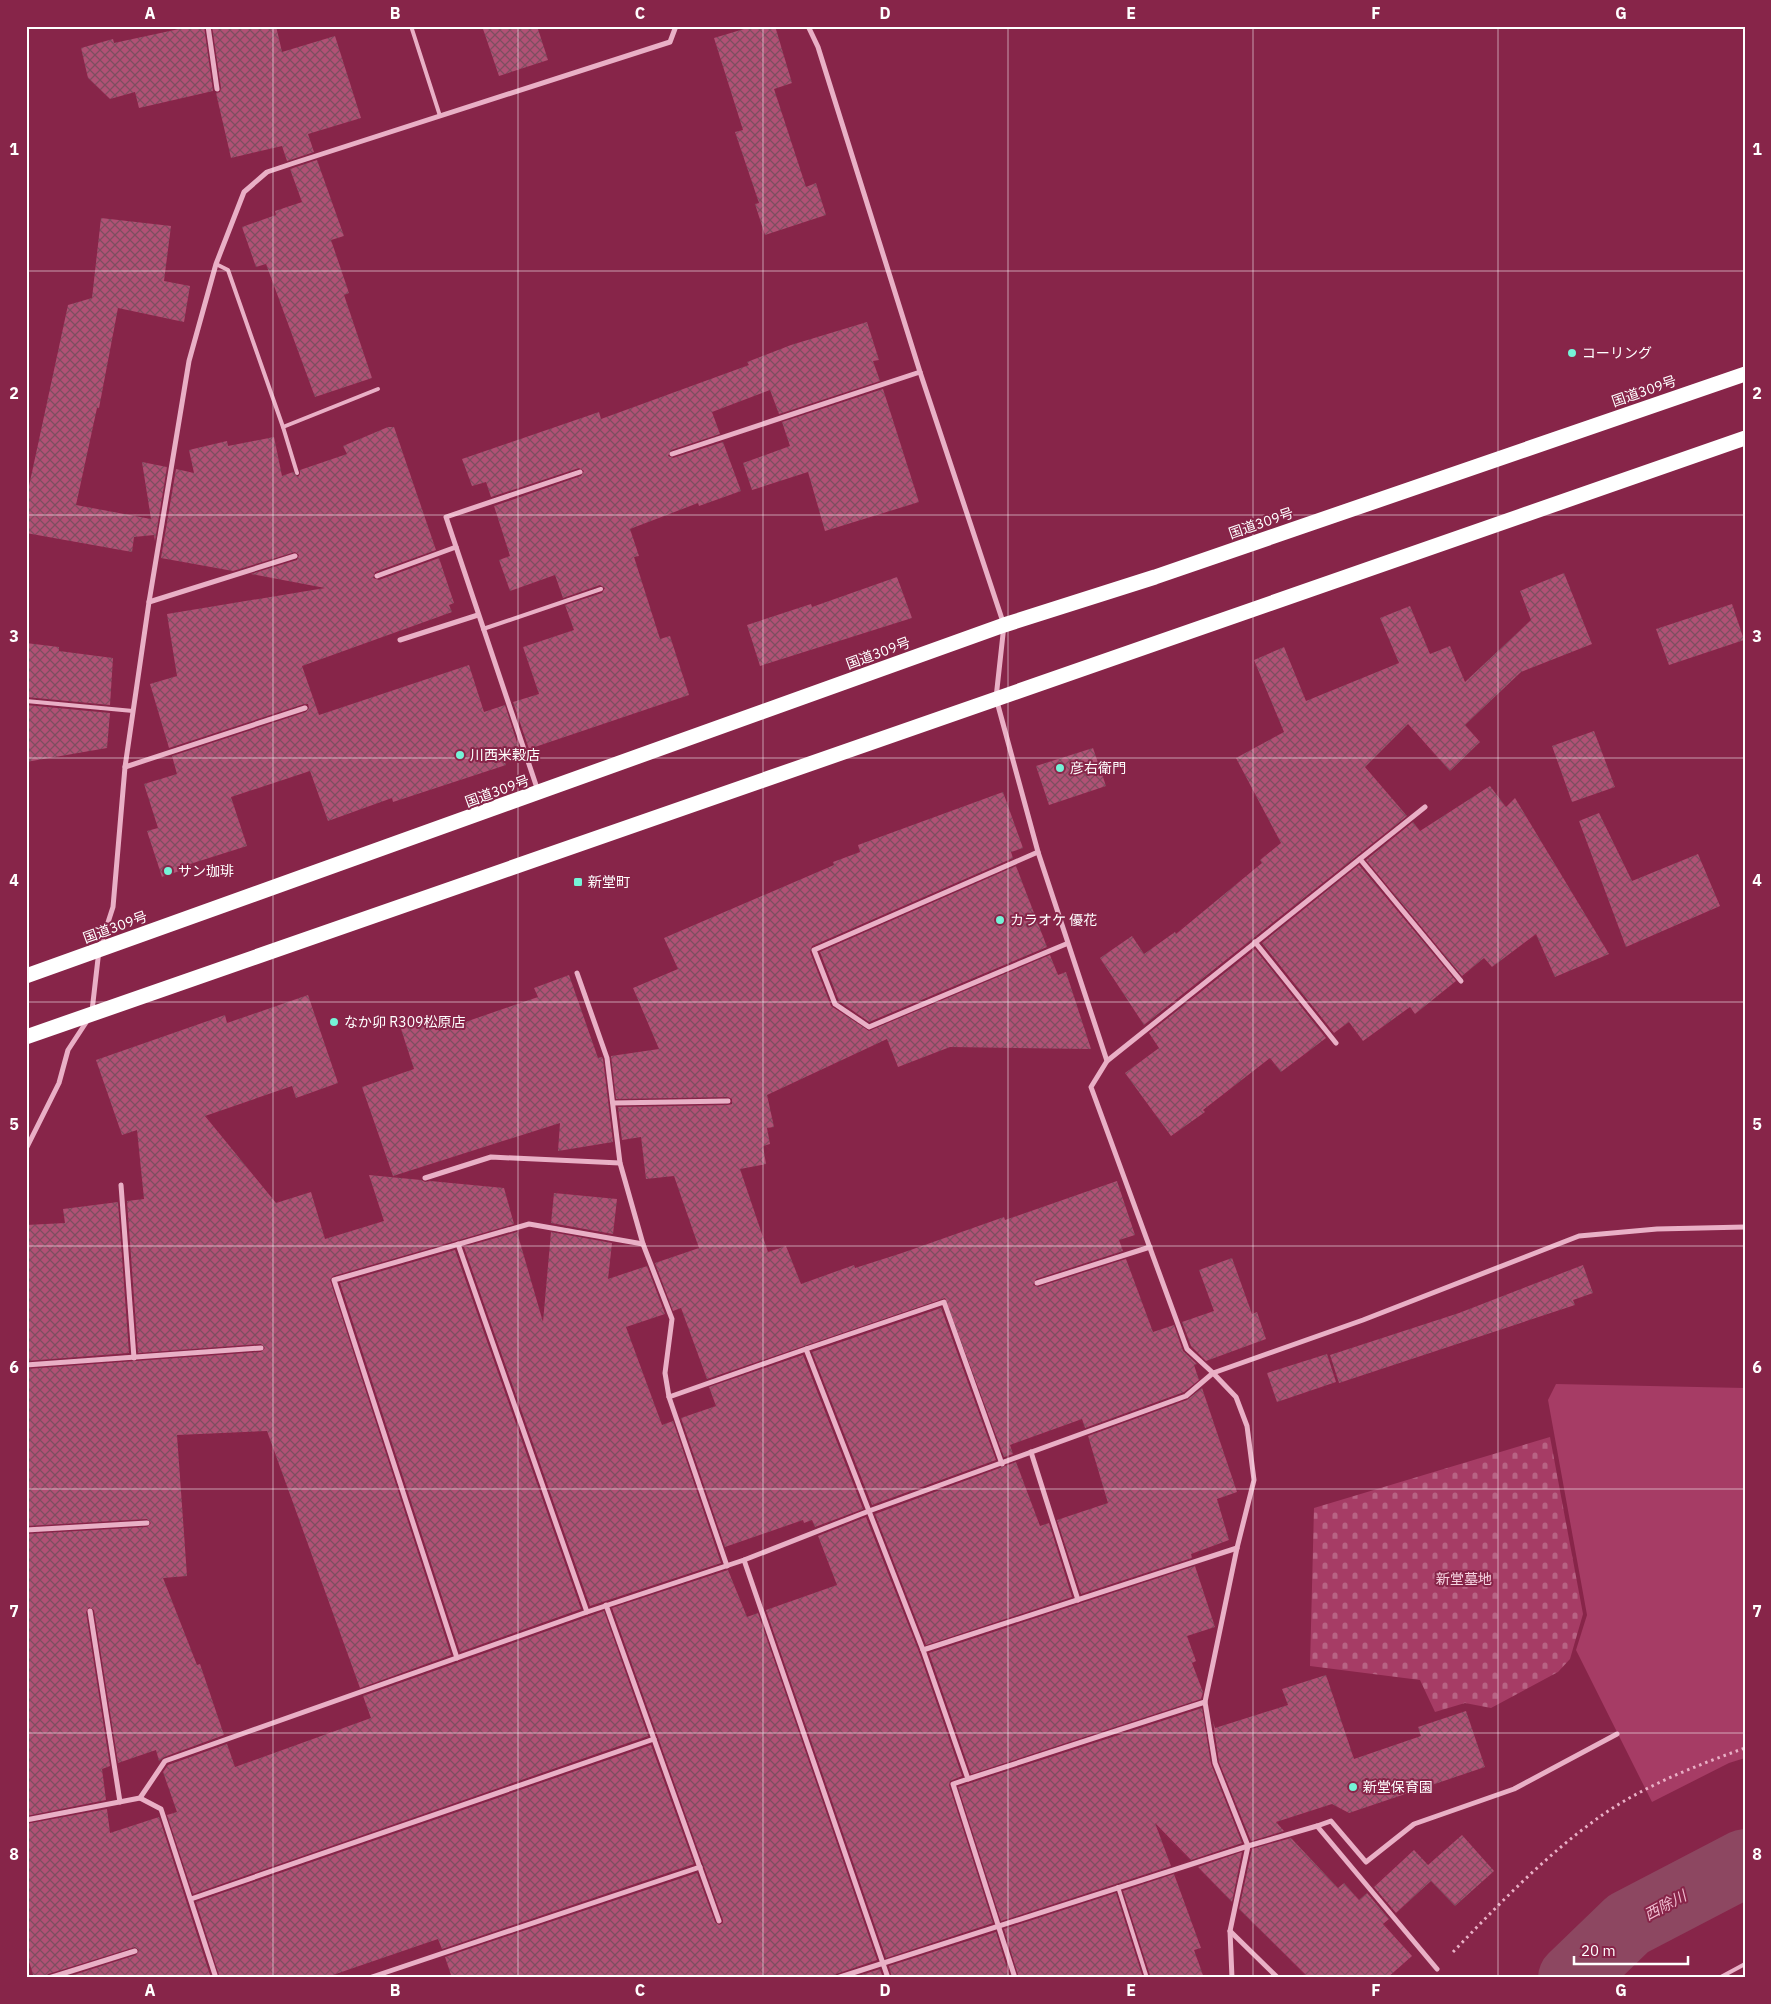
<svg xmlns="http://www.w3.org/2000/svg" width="1771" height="2004" viewBox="0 0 1771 2004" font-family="'IBM Plex Sans','Noto Sans JP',sans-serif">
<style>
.green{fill:#a63c65}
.cemetery{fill:url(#cemetery-stones)}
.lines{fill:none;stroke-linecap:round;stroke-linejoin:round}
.river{stroke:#8d4761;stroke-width:68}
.building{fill:url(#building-cross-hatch)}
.path{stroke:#e9b0c6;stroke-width:3;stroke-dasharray:2.5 4;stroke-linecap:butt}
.lane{stroke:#e9b0c6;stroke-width:4}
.street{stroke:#e9b0c6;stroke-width:5}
.highway{stroke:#fff;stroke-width:15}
.grid{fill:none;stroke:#fff;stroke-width:1;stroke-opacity:0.55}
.poi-dot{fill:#75f3d7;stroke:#872549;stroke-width:2}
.labels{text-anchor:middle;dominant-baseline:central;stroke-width:4;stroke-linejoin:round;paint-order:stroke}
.poi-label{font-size:14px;fill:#fff;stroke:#872549;text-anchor:start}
.street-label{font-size:14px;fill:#fff;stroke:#872549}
.park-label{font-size:14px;fill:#f7d4e2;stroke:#872549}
.water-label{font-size:15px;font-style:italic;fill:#f0bcd0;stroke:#872549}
.neatline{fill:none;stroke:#fff;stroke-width:2}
.grid-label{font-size:16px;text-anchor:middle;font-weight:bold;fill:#fff}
</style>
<defs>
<pattern id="cemetery-stones" width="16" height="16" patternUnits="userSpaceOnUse" patternTransform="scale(1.25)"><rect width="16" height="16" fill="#a63c65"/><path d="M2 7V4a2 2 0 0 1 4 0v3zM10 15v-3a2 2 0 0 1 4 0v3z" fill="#b86384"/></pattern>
<pattern id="building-cross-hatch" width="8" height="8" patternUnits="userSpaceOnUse" patternTransform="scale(1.25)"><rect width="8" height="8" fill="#b15175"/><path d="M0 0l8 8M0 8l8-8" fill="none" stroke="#7e4e60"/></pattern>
</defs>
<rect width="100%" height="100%" fill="#872549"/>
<polygon class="green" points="1556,1384 1745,1388 1745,1758 1729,1763 1652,1802 1576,1650 1587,1615 1548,1400"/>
<polygon class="cemetery" points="1550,1437 1583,1614 1570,1659 1558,1672 1491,1708 1465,1703 1435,1712 1420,1680 1310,1666 1314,1508"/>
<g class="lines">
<polyline class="river" points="1572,1978 1628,1924 1745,1863"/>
</g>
<g class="building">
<polygon points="193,26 204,26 213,91 139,108 135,92 110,99 88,78 81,48 113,39 114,43"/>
<polygon points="212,26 276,26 282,52 335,36 361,118 308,134 314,152 287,161 282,146 231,158 216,93 220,92 221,88"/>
<polygon points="482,26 537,26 548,60 499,76"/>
<polygon points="754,26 775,26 792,83 774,89 806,187 816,183 826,215 765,235 755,204 759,203 735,132 743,130 714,38"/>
<polygon points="317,160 344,236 331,240 349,293 344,295 372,378 315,397 266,264 256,267 242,227 276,215 275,211 302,202 290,169"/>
<polygon points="101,218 171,226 164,281 190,286 184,322 118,308 99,408 97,408 76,505 151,519 142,462 167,467 155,541 154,535 134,537 132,552 26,533 26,500 68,305 92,298"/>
<polygon points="867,322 879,360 873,361 880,381 779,414 770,390 712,412 720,434 671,450 668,456 673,458 723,442 741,491 699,506 698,503 630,529 639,556 634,557 660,639 670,636 689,695 529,749 513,702 539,694 523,647 574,630 565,605 602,593 605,588 600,585 563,598 555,575 510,591 499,560 510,556 494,506 581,476 584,471 579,468 491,497 486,482 472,486 462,459 599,412 601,419 749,365 747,362 791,345"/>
<polygon points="883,389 919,502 825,531 808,472 752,490 743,463 790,446 782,422"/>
<polygon points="388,427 394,427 436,550 375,572 373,578 379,580 439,558 454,603 449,605 452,612 302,666 319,715 469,665 484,712 505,705 520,752 503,757 506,765 393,802 392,798 328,821 310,771 231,797 247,846 190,864 191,867 162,877 147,831 158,828 144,784 177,774 172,756 306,712 309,708 308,704 304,704 169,748 150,684 177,676 167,614 325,588 251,574 297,560 299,555 295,552 233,571 161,558 176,469 194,473 189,450 227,441 228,446 274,437 282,476 293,472 298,477 300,474 300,470 347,454 343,446"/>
<polygon points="1564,573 1592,644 1521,672 1465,725 1480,742 1450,771 1408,724 1365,767 1407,816 1144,1025 1100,958 1132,936 1144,954 1175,932 1176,934 1262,863 1260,860 1281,843 1236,758 1284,732 1254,660 1284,647 1306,701 1399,663 1380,618 1410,606 1430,654 1450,646 1465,682 1531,620 1520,591"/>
<polygon points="897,577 912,618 760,666 747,625 811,604 812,607"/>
<polygon points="1732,604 1744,640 1669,665 1656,629"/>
<polygon points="26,643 59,647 59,651 113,658 110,705 26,697"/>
<polygon points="26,705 110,713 107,748 26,762"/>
<polygon points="1594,731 1615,787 1572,802 1552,746"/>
<polygon points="1093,748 1106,786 1049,805 1036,766"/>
<polygon points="1490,786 1506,807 1515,798 1609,954 1555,977 1536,934 1492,967 1484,958 1462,976 1366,860 1413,822 1420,831"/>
<polygon points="1003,792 1023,848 1011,852 1013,858 812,946 810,952 831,1006 869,1031 1050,955 1058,975 1066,972 1091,1049 950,1047 898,1067 887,1039 767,1095 774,1127 767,1128 770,1144 763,1146 766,1164 740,1169 768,1252 786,1246 801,1284 854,1265 855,1268 902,1253 1004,1217 1005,1220 1117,1181 1135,1235 1119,1240 1123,1251 1036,1279 1033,1285 1038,1287 1126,1259 1153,1332 1174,1325 1183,1351 1197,1364 1194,1365 1199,1380 1184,1392 1085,1428 1082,1419 1010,1445 1013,1454 1004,1457 945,1298 707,1379 681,1308 673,1311 655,1263 699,1248 674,1176 646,1179 641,1137 622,1140 618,1107 728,1105 732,1104 732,1099 728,1097 616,1099 611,1056 659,1049 633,988 678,969 664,938 834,865 833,862 860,852 858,845"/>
<polygon points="1599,813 1632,881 1698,854 1720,906 1626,947 1579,821"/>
<polygon points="1359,865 1456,981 1415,1014 1410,1007 1363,1041 1349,1022 1334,1033 1262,943"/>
<polygon points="1016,866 1047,947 869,1022 839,1001 820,952"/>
<polygon points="1255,949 1326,1038 1281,1072 1270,1058 1203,1110 1205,1112 1171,1136 1125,1073 1159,1048 1149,1033"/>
<polygon points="569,975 598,1058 602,1057 603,1059 613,1142 558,1151 560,1123 393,1176 362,1087 414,1069 401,1029 434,1017 439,1031 538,997 534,988"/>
<polygon points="308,995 338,1083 296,1098 292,1086 205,1116 276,1203 311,1192 325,1239 384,1221 369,1175 421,1180 425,1182 430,1181 504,1188 514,1224 333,1276 330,1280 451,1655 360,1688 267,1431 177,1435 187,1576 163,1578 197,1665 200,1664 224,1735 164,1757 159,1761 156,1750 118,1763 94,1610 89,1607 86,1612 110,1766 102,1769 106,1800 26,1816 26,1534 147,1527 151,1523 147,1519 26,1526 26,1369 261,1352 265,1348 261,1344 138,1353 127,1201 144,1199 137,1130 122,1135 96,1060 225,1015 227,1023"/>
<polygon points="554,1193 617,1199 613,1234 551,1223"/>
<polygon points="118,1202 129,1353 26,1361 26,1225 65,1223 63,1209"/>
<polygon points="517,1232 543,1322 551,1232 612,1243 608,1279 647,1266 665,1314 626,1327 662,1425 673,1421 721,1563 590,1606 464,1247"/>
<polygon points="455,1250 581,1609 460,1652 340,1283"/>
<polygon points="1232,1258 1252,1314 1257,1312 1266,1339 1206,1361 1191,1346 1182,1322 1214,1311 1199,1270"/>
<polygon points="1583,1265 1593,1293 1573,1300 1575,1305 1339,1383 1330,1355 1459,1313"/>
<polygon points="941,1308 996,1460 872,1505 812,1352"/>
<polygon points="1327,1354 1336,1382 1277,1402 1267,1373"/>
<polygon points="803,1355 863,1509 815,1527 812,1520 804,1523 803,1520 725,1547 681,1418 716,1406 709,1387"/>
<polygon points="1202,1388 1237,1492 1217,1499 1229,1540 1191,1554 1192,1558 1081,1594 1057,1520 1108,1503 1088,1436 1187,1400"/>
<polygon points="1016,1462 1040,1526 1049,1523 1072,1597 926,1645 875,1514"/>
<polygon points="866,1517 919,1652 962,1776 950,1781 949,1785 993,1923 886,1958 766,1610 837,1585 818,1536"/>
<polygon points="1195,1566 1215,1627 1187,1636 1196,1661 1192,1663 1203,1692 1201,1699 971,1774 929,1653"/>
<polygon points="728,1570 747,1617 758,1613 877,1960 836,1974 833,1978 452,1978 445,1957 697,1873 715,1922 719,1925 723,1923 723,1920 612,1608"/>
<polygon points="604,1611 648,1736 193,1894 167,1815 177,1812 163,1772 168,1765 227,1744 235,1767 371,1718 363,1696"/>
<polygon points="1326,1675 1354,1759 1421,1736 1418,1727 1466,1711 1485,1767 1349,1813 1332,1804 1276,1822 1284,1831 1251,1841 1219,1762 1213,1721 1215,1728 1288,1705 1282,1689"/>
<polygon points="1202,1708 1211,1764 1242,1843 1191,1860 1155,1823 1171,1866 1001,1921 958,1787"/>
<polygon points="651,1745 694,1864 442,1949 438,1939 324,1978 220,1978 196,1902"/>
<polygon points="107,1809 110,1833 159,1817 211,1978 64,1978 136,1955 139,1950 135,1947 48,1974 45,1978 34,1978 26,1951 26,1824"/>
<polygon points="1462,1835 1494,1871 1455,1906 1431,1881 1396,1913 1374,1887 1414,1850 1428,1865"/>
<polygon points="1291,1838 1338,1888 1344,1883 1359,1900 1367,1893 1389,1919 1383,1924 1412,1956 1387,1978 1309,1978 1239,1909 1252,1849"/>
<polygon points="1242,1852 1232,1902 1198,1867"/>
<polygon points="1174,1874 1201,1948 1194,1950 1204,1978 1151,1978 1123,1891"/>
<polygon points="1116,1893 1143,1978 1019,1978 1004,1929"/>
<polygon points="996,1932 1010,1978 892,1978 889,1966"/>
<polygon points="880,1969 883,1978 852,1978"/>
</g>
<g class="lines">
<path class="path" d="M1453 1952C1498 1905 1545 1856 1598 1818 1641 1787 1695 1766 1745 1748"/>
<g class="lane">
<polyline points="411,26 440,116"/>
<polyline points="216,264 228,270 283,427 297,473"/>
<polyline points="283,427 378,389"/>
<polyline points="483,629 601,589"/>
<polyline points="26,701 133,711"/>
<polyline points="1118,1887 1147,1978"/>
<polyline points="1719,1978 1745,1964"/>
</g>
<g class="street">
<polyline points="208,26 217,89"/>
<polyline points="808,26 818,47 920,372 1004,625 996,698 1038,852 1107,1061 1091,1087 1187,1349 1213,1373 1236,1397 1247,1426 1254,1480 1237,1548 1205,1702 1215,1763 1248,1846 837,1978"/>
<polyline points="672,454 920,372"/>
<polyline points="377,576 456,547"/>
<polyline points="149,602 295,556"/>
<polyline points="400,640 478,615"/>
<polyline points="125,767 305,708"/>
<polyline points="538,791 446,517 580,472"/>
<polyline points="1038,852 814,950 835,1004 869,1027 1066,944"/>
<polyline points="1360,859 1461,981"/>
<polyline points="1255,942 1336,1043"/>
<polyline points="577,973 607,1058 620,1163 643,1244 672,1319 665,1373 669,1397 727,1566"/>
<polyline points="92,1011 99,950 113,907 125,767 149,602 189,361 216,264 244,192 267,172 294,163 670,42 676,26"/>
<polyline points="1107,1061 1425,807"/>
<polyline points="613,1103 728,1101"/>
<polyline points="26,1149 59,1083 68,1050 87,1021"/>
<polyline points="425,1178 491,1157 620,1163"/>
<polyline points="121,1185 134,1358"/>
<polyline points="458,1244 587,1612"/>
<polyline points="1037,1283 1150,1247"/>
<polyline points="806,1349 944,1302 1002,1464"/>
<polyline points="26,1365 261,1348"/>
<polyline points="669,1397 806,1349 923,1650 968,1779 953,1784 1015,1978"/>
<polyline points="1031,1452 1078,1600"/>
<polyline points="26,1530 147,1523"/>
<polyline points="744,1560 888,1978"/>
<polyline points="606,1605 719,1921"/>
<polyline points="90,1611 120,1802"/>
<polyline points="923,1650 1237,1548"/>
<polyline points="457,1658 334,1280 529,1224 643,1244"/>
<polyline points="968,1779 1205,1702"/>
<polyline points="140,1798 161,1809 216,1978"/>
<polyline points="26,1820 140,1798 165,1761 587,1612 744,1560 869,1511 1186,1396 1213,1373 1363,1320 1579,1236 1657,1229 1745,1227"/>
<polyline points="1317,1826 1331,1821 1366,1862 1414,1824 1514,1789 1617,1734"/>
<polyline points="191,1899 654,1739"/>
<polyline points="1230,1931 1278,1978"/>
<polyline points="49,1978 135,1951"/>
<polyline points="369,1978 700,1867"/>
<polyline points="1232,1978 1230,1931 1248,1846 1317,1826 1437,1969"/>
</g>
<g class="highway">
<polyline points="26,976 1004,625 1155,577 1745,374"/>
<polyline points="26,1037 1745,438"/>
</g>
</g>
<path class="grid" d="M273 26V1978M518 26V1978M763 26V1978M1008 26V1978M1253 26V1978M1498 26V1978M26 271H1745M26 515H1745M26 758H1745M26 1002H1745M26 1246H1745M26 1489H1745M26 1733H1745"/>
<g class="poi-dot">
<circle cx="1572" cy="353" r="5"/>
<circle cx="460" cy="755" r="5"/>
<circle cx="1060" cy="768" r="5"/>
<circle cx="168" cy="871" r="5"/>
<rect x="573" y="877" width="10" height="10" rx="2.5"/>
<circle cx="1000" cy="920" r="5"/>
<circle cx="334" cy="1022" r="5"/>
<circle cx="1353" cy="1787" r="5"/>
</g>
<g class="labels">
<g class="poi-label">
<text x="1582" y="353">コーリング</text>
<text x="470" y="755">川西米穀店</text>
<text x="1070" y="768">彦右衛門</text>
<text x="178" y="871">サン珈琲</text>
<text x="588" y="882">新堂町</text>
<text x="1010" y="920">カラオケ 優花</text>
<text x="344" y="1022">なか卯 R309松原店</text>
<text x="1363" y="1787">新堂保育園</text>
</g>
<g class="street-label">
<text transform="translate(1644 391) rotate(-19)">国道309号</text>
<text transform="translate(1261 523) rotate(-19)">国道309号</text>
<text transform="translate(878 653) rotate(-20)">国道309号</text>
<text transform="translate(497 791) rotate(-20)">国道309号</text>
<text transform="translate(115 927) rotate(-20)">国道309号</text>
</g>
<g class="park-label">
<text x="1464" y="1579">新堂墓地</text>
</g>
<g class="water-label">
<text transform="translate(1665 1905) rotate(-28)">西除川</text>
</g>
</g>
<rect width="1771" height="2004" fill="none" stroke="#872549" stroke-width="55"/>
<path d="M1574 1956v8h114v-8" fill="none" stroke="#ffffff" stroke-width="2.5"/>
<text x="1581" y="1956" font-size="15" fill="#ffffff" stroke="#872549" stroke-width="4" paint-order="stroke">20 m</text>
<rect x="28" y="28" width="1716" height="1948" class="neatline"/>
<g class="grid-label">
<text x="150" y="19">A</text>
<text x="395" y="19">B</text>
<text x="640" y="19">C</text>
<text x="885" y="19">D</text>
<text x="1131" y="19">E</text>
<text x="1376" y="19">F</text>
<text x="1621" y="19">G</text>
<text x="14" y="155">1</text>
<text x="1757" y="155">1</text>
<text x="14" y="399">2</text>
<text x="1757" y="399">2</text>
<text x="14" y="642">3</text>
<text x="1757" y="642">3</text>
<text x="14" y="886">4</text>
<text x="1757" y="886">4</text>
<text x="14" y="1130">5</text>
<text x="1757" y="1130">5</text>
<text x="14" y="1373">6</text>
<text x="1757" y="1373">6</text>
<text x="14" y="1617">7</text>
<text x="1757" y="1617">7</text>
<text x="14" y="1860">8</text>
<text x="1757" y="1860">8</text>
<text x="150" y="1996">A</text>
<text x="395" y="1996">B</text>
<text x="640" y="1996">C</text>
<text x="885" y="1996">D</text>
<text x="1131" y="1996">E</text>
<text x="1376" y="1996">F</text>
<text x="1621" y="1996">G</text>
</g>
</svg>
